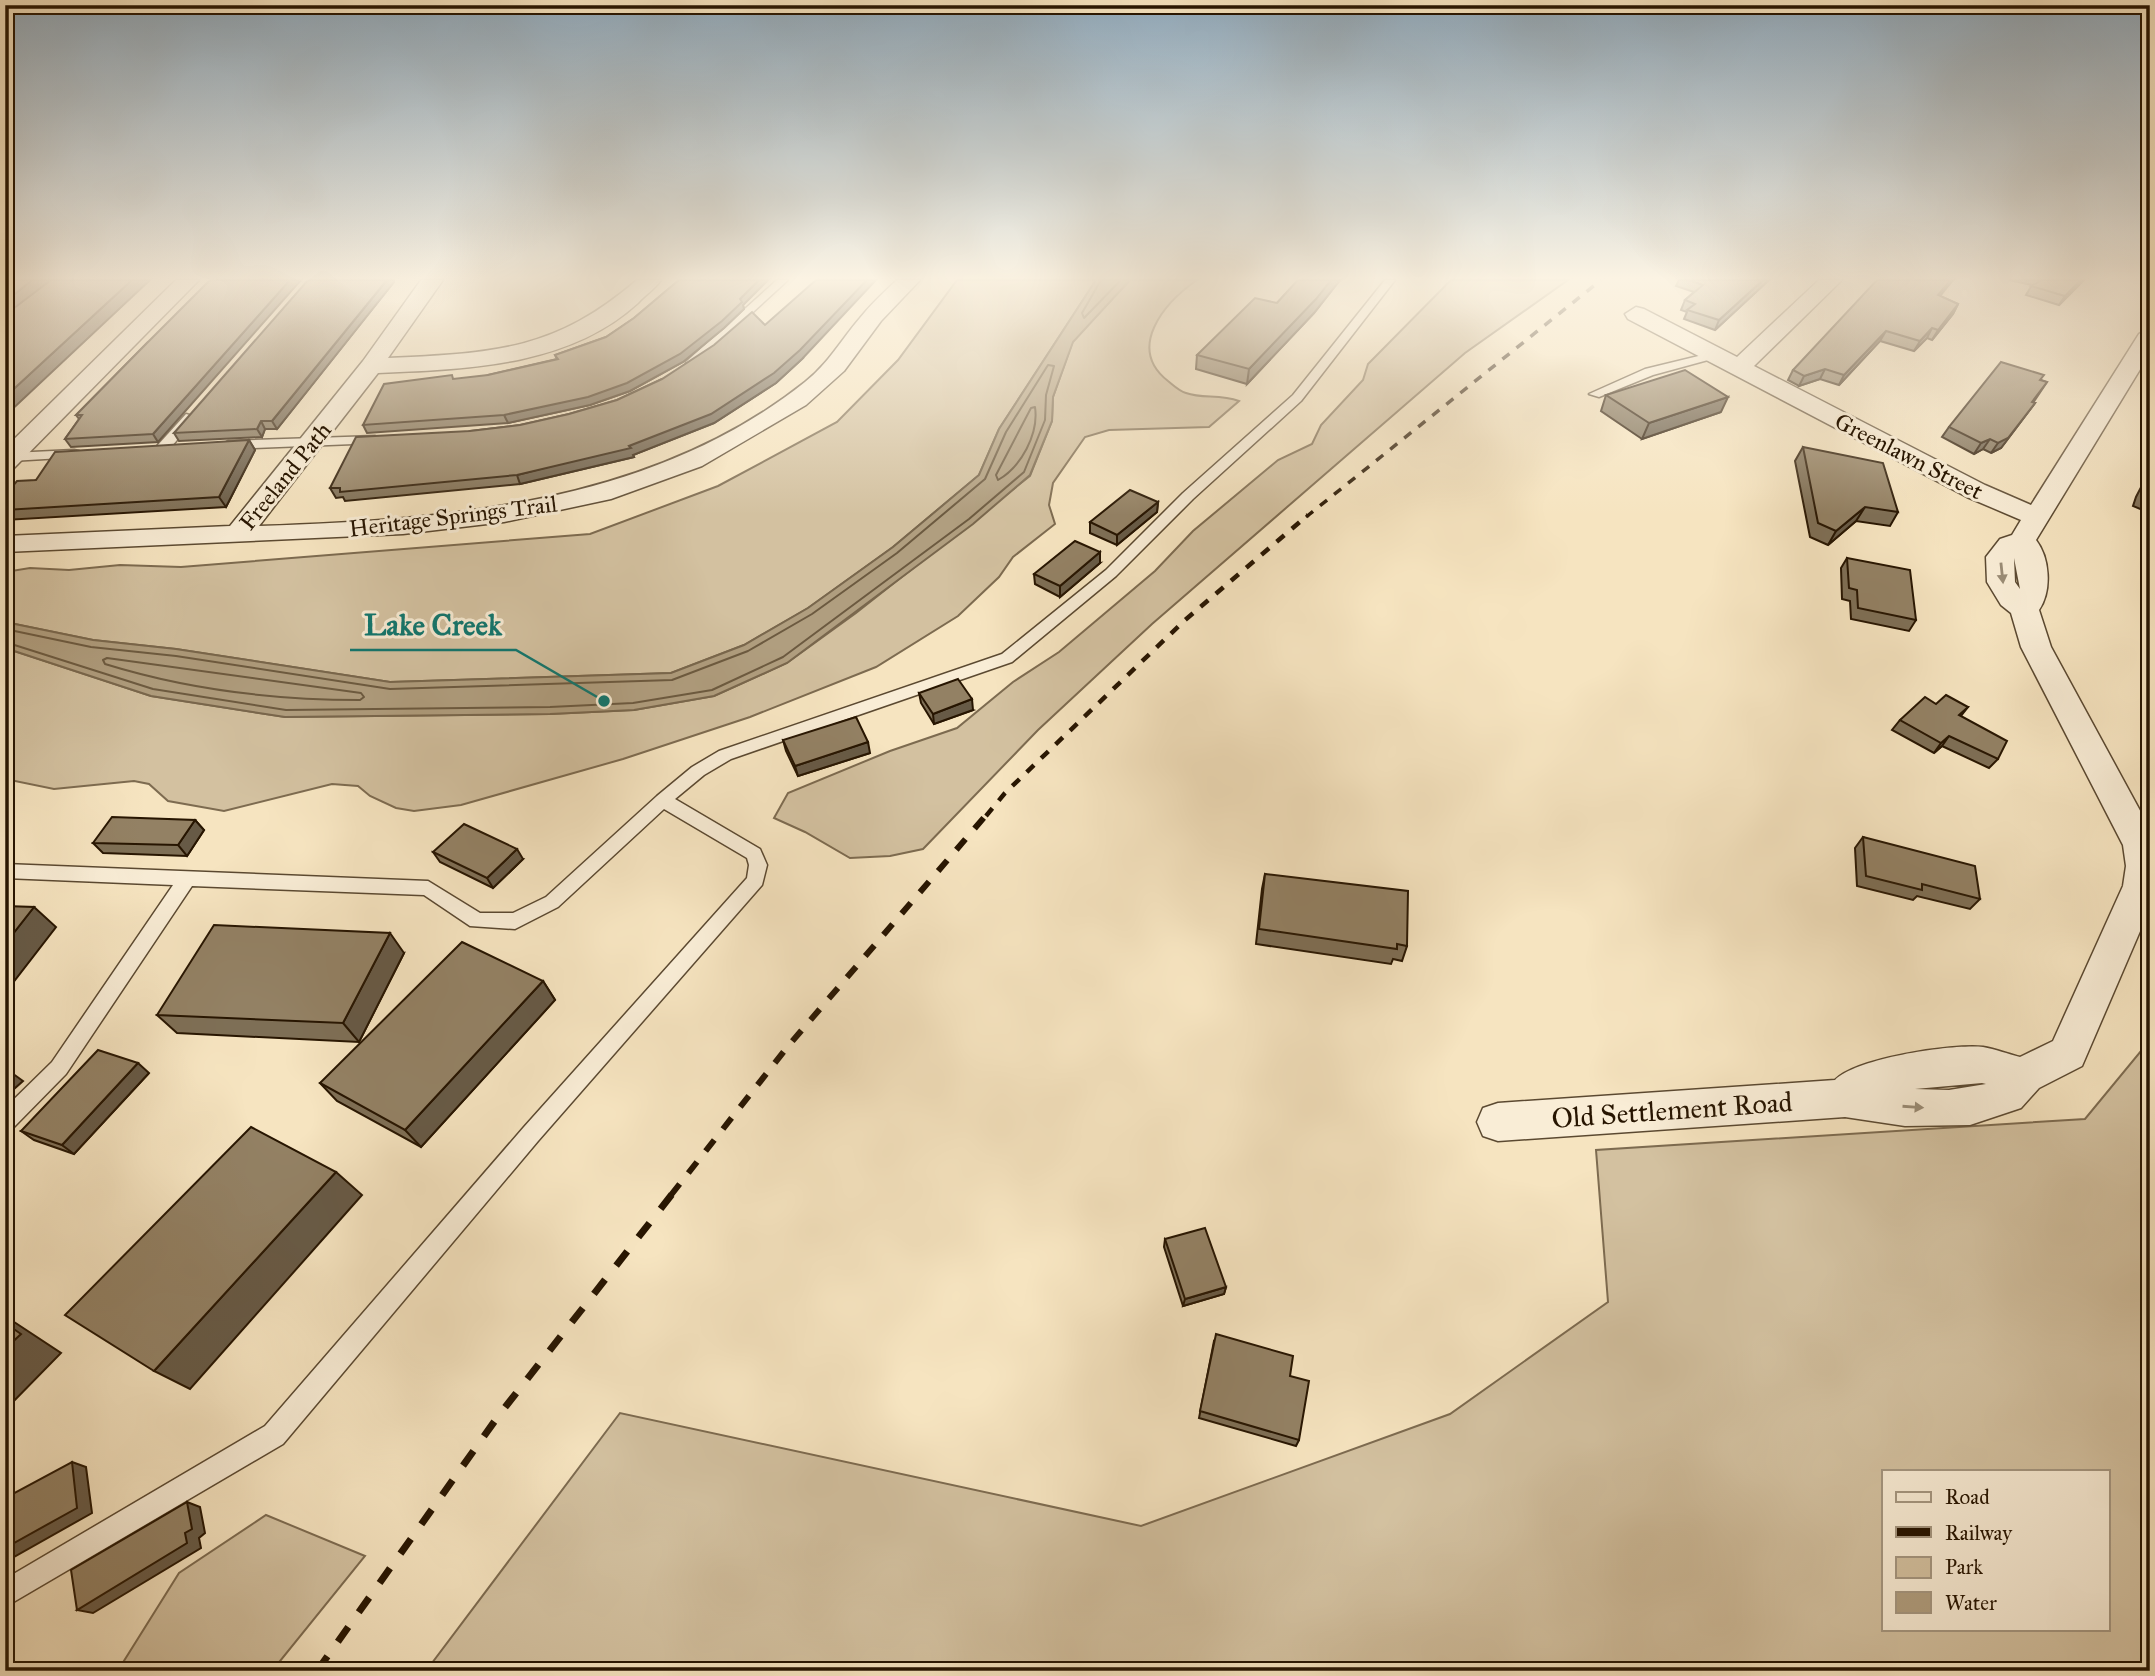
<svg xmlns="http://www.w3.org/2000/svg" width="2155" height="1676" viewBox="0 0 2155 1676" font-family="'IM FELL Great Primer',serif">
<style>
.green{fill:#d3c1a0;stroke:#7d6b50;stroke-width:2;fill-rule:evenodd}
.water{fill:#b09e7f;stroke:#79674d;stroke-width:2}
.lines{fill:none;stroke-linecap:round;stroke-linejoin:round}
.shore{stroke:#6c5a40;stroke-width:2}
.service-casing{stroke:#5b4931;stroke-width:3}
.minor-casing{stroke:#5b4931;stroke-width:3}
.service{fill:#f9edd6;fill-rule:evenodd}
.minor{fill:#f9edd6;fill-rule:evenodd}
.rail-far3{stroke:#271501;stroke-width:3.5;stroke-dasharray:9 9;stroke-linecap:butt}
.rail-far2{stroke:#271501;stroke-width:4.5;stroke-dasharray:10 10;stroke-linecap:butt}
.rail-far1{stroke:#271501;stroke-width:6;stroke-dasharray:14 14;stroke-linecap:butt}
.rail{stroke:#271501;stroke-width:7;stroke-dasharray:18 18;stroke-linecap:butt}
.wall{fill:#7e6f56;stroke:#271501;stroke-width:2}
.shaded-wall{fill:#675a46;stroke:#271501;stroke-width:2}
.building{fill:#938164;stroke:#271501;stroke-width:2}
.oneway{fill:#9a8c76}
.labels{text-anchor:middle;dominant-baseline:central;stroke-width:6;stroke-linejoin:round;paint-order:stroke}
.far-street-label{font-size:23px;fill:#271501;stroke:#f9edd6}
.street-label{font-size:28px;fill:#271501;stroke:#f9edd6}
.leader{fill:none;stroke:#0f766e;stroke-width:2.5}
.callout-dot{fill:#0f766e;stroke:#f9edd6;stroke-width:2.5}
.callout-label{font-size:30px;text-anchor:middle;font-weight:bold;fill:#0f766e;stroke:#f9edd6;stroke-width:6;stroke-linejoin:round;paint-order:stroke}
</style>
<rect width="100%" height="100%" fill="#f6e4c0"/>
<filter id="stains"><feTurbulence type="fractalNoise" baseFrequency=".00286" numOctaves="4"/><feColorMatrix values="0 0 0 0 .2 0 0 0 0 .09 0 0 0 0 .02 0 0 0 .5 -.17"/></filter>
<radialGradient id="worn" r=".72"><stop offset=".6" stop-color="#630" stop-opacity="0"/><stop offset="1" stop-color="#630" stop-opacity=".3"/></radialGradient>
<g class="green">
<polygon points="957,280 1096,280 999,429 979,475 893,547 808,608 744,645 671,673 390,682 176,649 93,640 5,622 5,572 30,568 69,570 120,565 181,567 590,534 718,486 837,422 898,360"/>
<path d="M1130 280H1197C1164 303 1126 348 1168 381 1173 385 1179 391 1186 393 1203 399 1219 394 1239 401L1209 427 1109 430 1085 437 1053 483 1049 505 1055 524 1013 557 999 577 958 616 876 667 750 717 623 759 461 805 414 811 396 808 370 796 358 786 332 784 224 811 168 801 149 784 134 781 54 789 5 779V648L151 696 285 717 550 714 634 710 714 696 787 663 856 613 1030 476 1052 421 1053 397 1073 341Z"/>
<polygon points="1451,280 1568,280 1465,353 1152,624 1038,730 923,849 890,856 850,858 805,832 774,818 788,793 890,751 957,728 1013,682 1059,652 1155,571 1193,531 1278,460 1312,444 1321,425 1363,380 1368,364"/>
<path d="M2150 1040V1671H426L620 1413 1141 1526 1450 1414 1608 1302 1596 1150 2085 1119ZM2108 1471V1629H1884V1471Z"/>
<polygon points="266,1515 365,1556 272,1671 111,1671 122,1664 179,1573"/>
</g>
<polygon class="water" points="1096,280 1130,280 1073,342 1053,397 1052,421 1030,475 973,524 787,663 714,696 634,710 550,714 285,717 151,696 5,648 5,622 93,640 176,649 390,682 671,673 744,645 808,608 893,547 979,475 999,429"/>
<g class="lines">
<g class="shore">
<polyline points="1101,280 1082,313 1084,318 1121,280"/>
<path d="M1035 407C1039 434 1021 467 998 480L996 475 1031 408Z"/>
<polyline points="5,629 91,647 176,656 390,689 672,680 748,651 812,614 897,553 985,479 1006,432 1048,365 1054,366 1046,395 1045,420 1024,472 969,519 783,657 712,690 633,703 550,707 286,710 153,689 5,642"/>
<path d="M107 658 361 693 364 697 360 700C272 700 189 690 105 664L103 660Z"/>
</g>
<g class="service-casing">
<g id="service">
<polygon points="777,280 788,280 694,366 686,366 686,362"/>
<polygon points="1385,280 1395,280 1301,401 1193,499 1116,576 1012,662 731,759 704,775 675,799 760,849 767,865 762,885 538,1141 283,1444 5,1607 5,1579 265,1426 524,1127 747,878 749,865 747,858 664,809 558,907 515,929 470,926 424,895 192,886 66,1074 12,1129 5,1132 5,1108 52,1062 173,885 5,878 5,864 428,881 480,913 513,913 546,897 657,796 692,767 719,751 1002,654 1106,570 1183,493 1293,395"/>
<polygon points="1715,352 1719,353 1719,357 1653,375 1599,397 1589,394 1645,369"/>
<polygon points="186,414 196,417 167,452 157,452 157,446"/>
<polygon points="375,436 381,440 379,443 228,449 222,445 228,441"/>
<polygon points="74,450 79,451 79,457 11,461 5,458 11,453"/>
</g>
</g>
<g class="minor-casing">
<g id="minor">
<polygon points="176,280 199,280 14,468 5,471 5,448"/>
<path d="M421 280H443L388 358C493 353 555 351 637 280H661C655 289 645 295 638 303 568 367 467 369 378 373L259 526C447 520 652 504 805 382 828 364 841 340 860 318 871 304 884 292 897 280H920L881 321 844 371 806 405 702 466 611 499 504 522 403 534 5 552V536L230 526 363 361Z"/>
<path d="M1819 280H1842L1754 366 1985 485 2031 505 2139 334 2150 327V353L2036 540C2050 558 2052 591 2039 610L2051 647 2150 829V908L2082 1066 2039 1088 2021 1108 1970 1125 1905 1126 1845 1117 1498 1141 1483 1136 1477 1122 1483 1108 1498 1103 1835 1080C1857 1058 1951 1044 1983 1047 1995 1049 2008 1054 2020 1057L2053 1041 2123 886 2126 866 2123 845 2021 647 2011 613 2001 605 1987 582 1986 557 2000 539 2012 535 2021 520 1967 497 1628 319 1625 314 1636 307 1644 309 1737 357ZM2014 558 2020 589 2015 582ZM1982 1083 1986 1084 1949 1090 1915 1089Z"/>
</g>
</g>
<use href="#service" class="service"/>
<use href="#minor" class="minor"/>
<polyline class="rail-far3" points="1306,517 1601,280"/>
<polyline class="rail-far2" points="986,816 1005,793 1185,620 1308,515"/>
<polyline class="rail-far1" points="671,1195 789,1045 987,814"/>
<polyline class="rail" points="317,1671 499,1415 673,1193"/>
</g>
<g class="wall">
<polygon points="679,280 768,280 743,305 744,309 724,328 683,362 630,391 590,405 508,423 367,433 363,425 488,375 557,359 555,355 606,337 634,318"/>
<polygon points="1298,280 1340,280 1314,313 1247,384 1196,369 1197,355 1277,303"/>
<polygon points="1679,280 1769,280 1715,330 1684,319 1687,312 1681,310 1685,300 1694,292 1676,286"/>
<polygon points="2009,280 2084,280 2059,305 2026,295 2032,285"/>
<polygon points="394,282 277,429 265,429 262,437 179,441 174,433"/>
<polygon points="1940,296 1958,304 1953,314 1932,340 1927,338 1914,351 1880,341 1839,385 1820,379 1799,386 1788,380 1793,370"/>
<polygon points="147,343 158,442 71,447 65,439 79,419 76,415"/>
<polygon points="802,359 776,383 714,423 633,455 634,457 520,484 345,501 343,497 336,498 330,488 470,431 520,425 569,414 617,400 662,379"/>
<polygon points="2041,380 2047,382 2033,403 2035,403 2001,448 1991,453 1983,449 1974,454 1942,437 1949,427"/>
<polygon points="1606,395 1721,412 1642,439 1601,411"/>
<polygon points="249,440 255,450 226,507 5,520 5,495 36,480"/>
<polygon points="1803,447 1898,512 1890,526 1856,521 1828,545 1810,537 1795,461"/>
<polygon points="2150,470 2150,513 2133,506 2136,497"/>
<polygon points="1158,502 1157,512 1117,545 1090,533 1090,522"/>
<polygon points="1847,558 1916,620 1909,631 1851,619 1850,601 1842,599 1841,568"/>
<polygon points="1100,563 1060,597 1035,584 1034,574"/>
<polygon points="919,693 973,710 934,724 921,703"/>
<polygon points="1936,704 1968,707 1961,716 1998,759 1989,768 1942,746 1934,753 1892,730 1900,720"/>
<polygon points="783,740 870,753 798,776 786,751"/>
<polygon points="195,820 204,830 187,856 103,853 93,843"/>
<polygon points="1863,837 1980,899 1970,909 1917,896 1913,900 1857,886 1855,848"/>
<polygon points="433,852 523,859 493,888 440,862"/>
<polygon points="1265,874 1407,946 1402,961 1393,959 1391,964 1256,944 1262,889"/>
<polygon points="404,953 359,1042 177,1033 157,1015"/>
<polygon points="543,981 555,1000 421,1147 337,1101 320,1083"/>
<polygon points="149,1073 74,1154 34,1140 21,1131"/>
<polygon points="1165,1239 1226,1287 1224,1294 1183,1306 1164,1247"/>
<polygon points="1214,1341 1290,1376 1299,1440 1296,1446 1199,1418"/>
</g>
<g class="shaded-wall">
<polygon points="32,280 52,280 5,319 5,302"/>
<polygon points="132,280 150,280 5,416 5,397"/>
<polygon points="290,280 301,280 158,442 153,434"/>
<polygon points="387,280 394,280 394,282 277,429 272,421"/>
<polygon points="759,280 768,280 743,305 744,309 724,328 683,362 630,391 590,405 508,423 504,415 740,299"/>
<polygon points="867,280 876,280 802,359 776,383 714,423 633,455 634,457 520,484 517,475 629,446"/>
<polygon points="1331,280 1340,280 1314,313 1247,384 1249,369"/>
<polygon points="1763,280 1769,280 1715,330 1719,320"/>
<polygon points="1951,280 1953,280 1933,305 1938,295"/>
<polygon points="2081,280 2084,280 2059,305 2065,296"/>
<polygon points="1958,304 1953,314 1932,340 1938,330"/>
<polygon points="1932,328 1927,338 1914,351 1920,341"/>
<polygon points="1886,331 1880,341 1839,385 1844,375"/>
<polygon points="1825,369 1820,379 1799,386 1804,376"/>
<polygon points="1728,397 1721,412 1642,439 1649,423"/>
<polygon points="2035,403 2001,448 1991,453 1998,443"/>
<polygon points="261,421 265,429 262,437 257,429"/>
<polygon points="1990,439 1983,449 1974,454 1981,443"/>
<polygon points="249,440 255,450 226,507 219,497"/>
<polygon points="1158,502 1157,512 1117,545 1117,535"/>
<polygon points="1865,507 1856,521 1828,545 1836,531"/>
<polygon points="1100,552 1100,563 1060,597 1060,586"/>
<polygon points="972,699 973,710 934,724 933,714"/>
<polygon points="1949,736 1942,746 1934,753 1941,743"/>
<polygon points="868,742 870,753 798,776 795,766"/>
<polygon points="195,820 204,830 187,856 178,845"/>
<polygon points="517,849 523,859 493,888 487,878"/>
<polygon points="34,907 56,927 5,993 5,944"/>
<polygon points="390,933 404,953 359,1042 343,1023"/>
<polygon points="543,981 555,1000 421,1147 405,1130"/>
<polygon points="138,1063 149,1073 74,1154 62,1145"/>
<polygon points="5,1068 23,1081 5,1097"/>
<polygon points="336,1172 362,1195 190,1389 154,1371"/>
<polygon points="1226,1287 1224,1294 1183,1306 1185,1299"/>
<polygon points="5,1316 61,1353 5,1410"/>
<polygon points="72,1462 86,1467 92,1513 5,1562 5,1548"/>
<polygon points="187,1502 200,1507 205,1533 199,1538 201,1548 93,1613 77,1610 185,1533"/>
</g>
<g class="building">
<polygon points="5,280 32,280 5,302"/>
<polygon points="51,280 132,280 5,397 5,315"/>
<polygon points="210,280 290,280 153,434 65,439 82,415 76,415 147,343"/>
<polygon points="308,280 387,280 272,421 261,421 257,429 174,433"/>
<polygon points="679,280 759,280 740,299 742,302 722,321 680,354 627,383 588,397 504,415 363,425 384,384 452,375 453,379 488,375 558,359 555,355 606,337 634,318"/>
<polygon points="816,280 867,280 800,350 774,373 711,414 629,446 631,448 517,475 340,492 340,488 330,488 356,437 470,431 520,425 569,414 617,400 662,379 714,345 752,312 765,325"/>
<polygon points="1298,280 1331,280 1316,299 1249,369 1197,355 1255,298 1277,303"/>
<polygon points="1688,280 1763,280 1719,320 1687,310 1695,304 1685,300 1703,285"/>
<polygon points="1877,280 1951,280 1938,295 1958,304 1938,330 1932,328 1920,341 1886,331 1844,375 1825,369 1804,376 1793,370"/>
<polygon points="2042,280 2081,280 2065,296 2031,286"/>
<polygon points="2001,362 2044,375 2040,380 2047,382 2032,402 2035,403 2008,438 1998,443 1990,439 1981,443 1949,427"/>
<polygon points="1685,370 1728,397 1649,423 1606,395"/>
<polygon points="249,440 219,497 5,510 5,495 17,481 36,480 55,452"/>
<polygon points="1803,447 1883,463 1898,512 1865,507 1836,531 1818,523"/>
<polygon points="2150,475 2150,500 2141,496 2143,486"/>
<polygon points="1130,490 1158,502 1117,535 1090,522"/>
<polygon points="1075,541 1100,552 1060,586 1034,574"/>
<polygon points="1847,558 1910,570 1916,620 1858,608 1857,590 1849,588"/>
<polygon points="958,679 972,699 933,714 919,693"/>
<polygon points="1946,695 1968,707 1959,715 2007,741 1998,759 1949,736 1941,743 1900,720 1925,697 1936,704"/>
<polygon points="856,717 868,742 795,766 783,740"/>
<polygon points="112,817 195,820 178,845 93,843"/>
<polygon points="464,824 517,849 487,878 433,852"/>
<polygon points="1863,837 1975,866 1980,899 1922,884 1922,890 1866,876"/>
<polygon points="1265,874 1408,891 1407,946 1397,944 1397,949 1259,929"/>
<polygon points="5,906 34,907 5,944"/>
<polygon points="214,925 390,933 343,1023 157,1015"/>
<polygon points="462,942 543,981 405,1130 320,1083"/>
<polygon points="98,1050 138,1063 62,1145 21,1131"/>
<polygon points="251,1127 336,1172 154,1371 65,1315"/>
<polygon points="1205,1228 1226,1287 1185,1299 1165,1239"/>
<polygon points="5,1323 21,1334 5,1349"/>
<polygon points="1216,1334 1293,1356 1290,1376 1309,1381 1299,1440 1200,1411"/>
<polygon points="72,1462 77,1508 5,1548 5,1498"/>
<polygon points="187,1502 192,1529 185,1533 187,1543 77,1610 71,1570"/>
</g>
<defs><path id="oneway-solid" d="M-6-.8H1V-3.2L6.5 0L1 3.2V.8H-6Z" transform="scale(1.75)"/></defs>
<g class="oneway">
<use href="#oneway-solid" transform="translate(2002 573) rotate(84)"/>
<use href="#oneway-solid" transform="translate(1913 1107) rotate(4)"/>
</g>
<linearGradient id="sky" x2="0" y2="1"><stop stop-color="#91abbe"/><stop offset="0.54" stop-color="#fbf3e3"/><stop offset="1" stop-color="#fbf3e3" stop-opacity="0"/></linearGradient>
<rect width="2155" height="515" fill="url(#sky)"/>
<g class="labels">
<g class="far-street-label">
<text transform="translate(1909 456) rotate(27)">Greenlawn Street</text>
<text transform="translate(285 476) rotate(-51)">Freeland Path</text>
<text transform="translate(453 516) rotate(-7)">Heritage Springs Trail</text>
</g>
<g class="street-label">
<text transform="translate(1672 1110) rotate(-4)">Old Settlement Road</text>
</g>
</g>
<path class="leader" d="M604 701L516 650H350"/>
<circle class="callout-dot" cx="604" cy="701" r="7"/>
<g class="callout-label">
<text x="433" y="635">Lake Creek</text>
</g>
<rect width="2155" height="1676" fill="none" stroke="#f6e4c0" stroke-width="28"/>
<rect x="7" y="7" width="2141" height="1662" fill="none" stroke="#271501" stroke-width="3.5"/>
<rect x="14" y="14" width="2127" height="1648" fill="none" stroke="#271501" stroke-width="2"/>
<rect x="1882" y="1470" width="228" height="161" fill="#f9edd6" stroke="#a59781" stroke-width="2"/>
<rect x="1896" y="1492" width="35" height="10" fill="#f9edd6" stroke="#a59781" stroke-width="2"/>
<text x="1945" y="1504" font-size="21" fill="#271501">Road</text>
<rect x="1896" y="1527" width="35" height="10" fill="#271501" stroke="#a59781" stroke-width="2"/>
<text x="1945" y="1540" font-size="21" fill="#271501">Railway</text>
<rect x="1896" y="1557" width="35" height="21" fill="#d3c1a0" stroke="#a59781" stroke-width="2"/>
<text x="1945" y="1574" font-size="21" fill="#271501">Park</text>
<rect x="1896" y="1592" width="35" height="21" fill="#b09e7f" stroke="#a59781" stroke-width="2"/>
<text x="1945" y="1610" font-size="21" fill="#271501">Water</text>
<rect width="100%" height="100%" filter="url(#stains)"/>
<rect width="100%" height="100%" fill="url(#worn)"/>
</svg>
